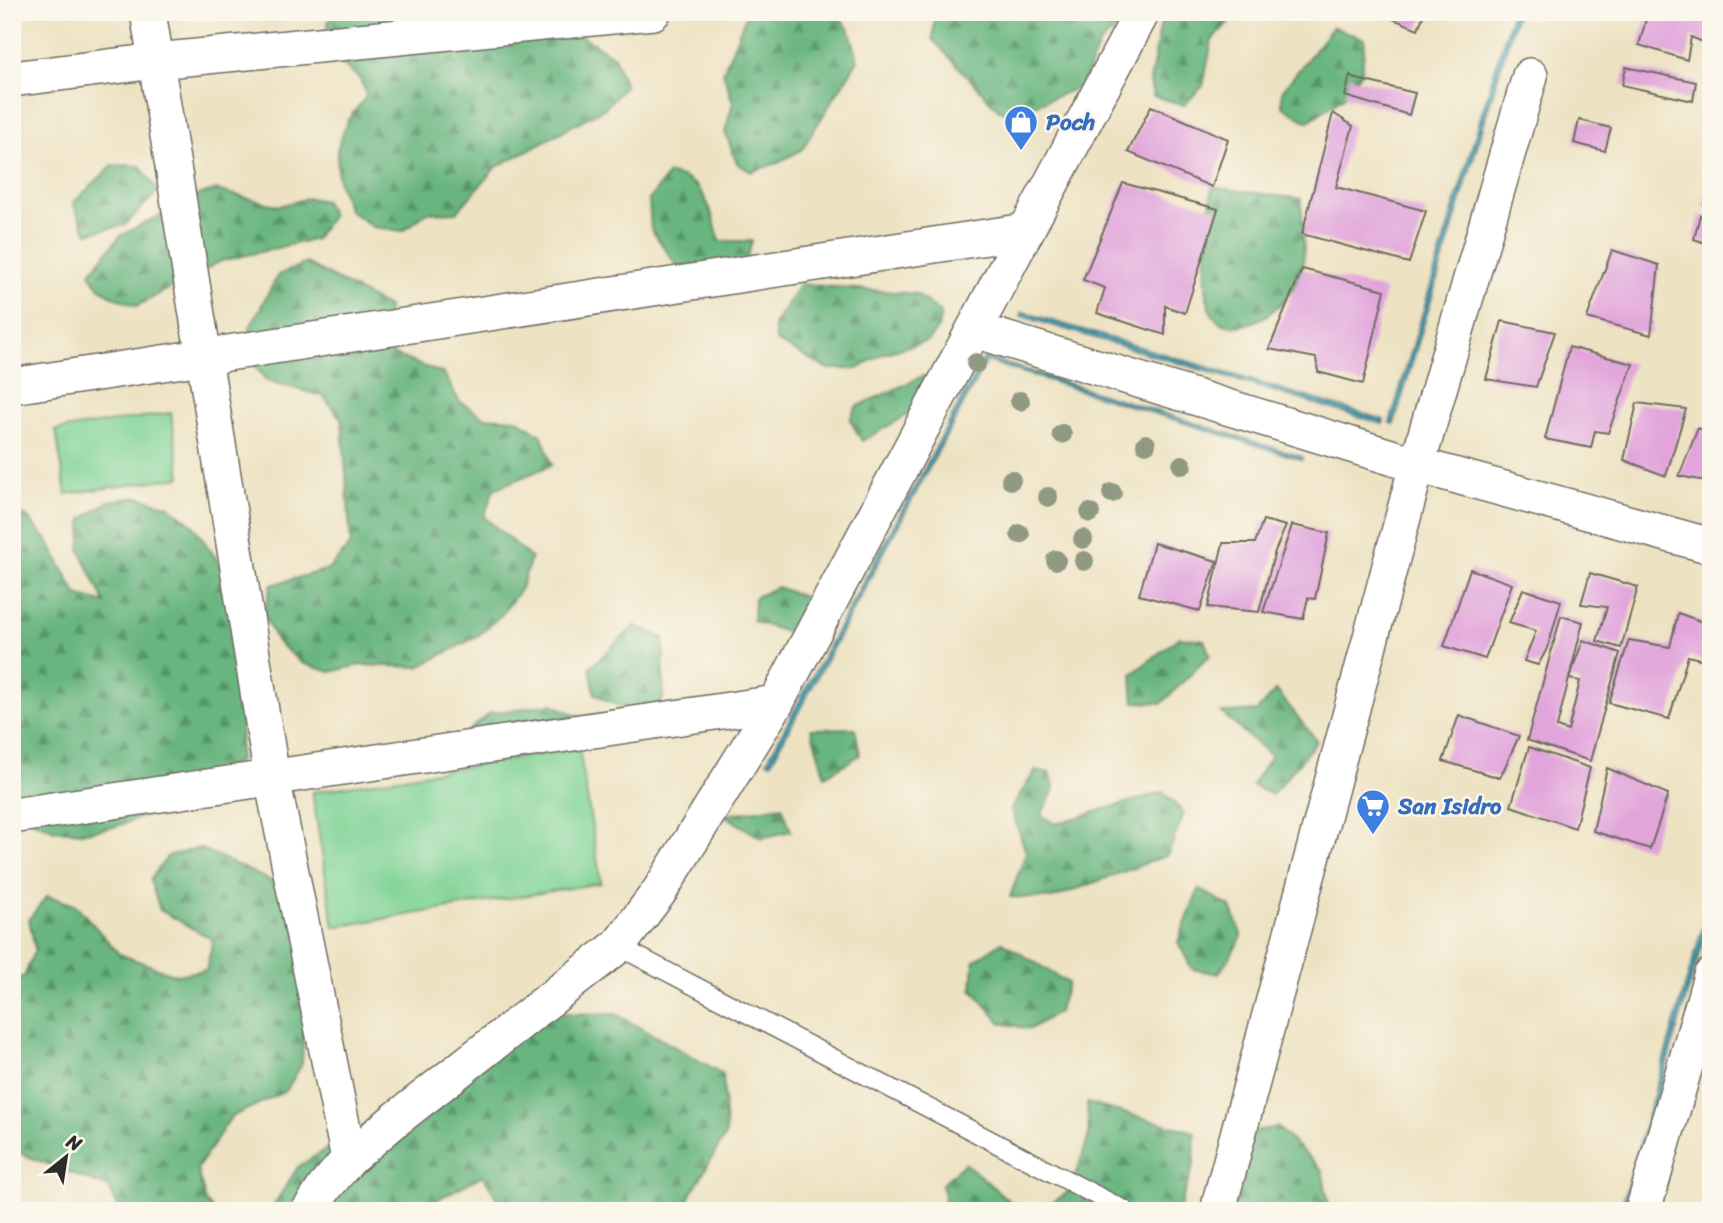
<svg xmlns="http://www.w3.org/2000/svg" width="1723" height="1223" viewBox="0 0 1723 1223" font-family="Sriracha,sans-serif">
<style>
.forest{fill:url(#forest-firs);stroke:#497055;stroke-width:2}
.pitch{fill:#7fd396;stroke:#557f60;stroke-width:2}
.water{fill:#3fa9bf;stroke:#356a75;stroke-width:2}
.building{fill:#e1a4db}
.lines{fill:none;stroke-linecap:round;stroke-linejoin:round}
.lane-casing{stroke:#6f6b60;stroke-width:21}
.street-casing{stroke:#6f6b60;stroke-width:38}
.lane{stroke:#fff;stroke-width:18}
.street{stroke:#fff;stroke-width:35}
.tree{fill:#909981}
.labels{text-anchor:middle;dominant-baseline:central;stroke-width:5;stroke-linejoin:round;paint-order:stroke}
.shop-label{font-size:23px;font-weight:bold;fill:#366cbe;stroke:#fbf7ec;text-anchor:start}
</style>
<defs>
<pattern id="forest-firs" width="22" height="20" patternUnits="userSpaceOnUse" patternTransform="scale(1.75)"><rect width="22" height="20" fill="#67b57f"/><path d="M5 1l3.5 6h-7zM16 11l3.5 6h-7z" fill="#559368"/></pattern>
</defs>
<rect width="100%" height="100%" fill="#fbf7ec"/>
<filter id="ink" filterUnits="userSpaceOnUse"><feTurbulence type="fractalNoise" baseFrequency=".0143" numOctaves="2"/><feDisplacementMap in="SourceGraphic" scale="14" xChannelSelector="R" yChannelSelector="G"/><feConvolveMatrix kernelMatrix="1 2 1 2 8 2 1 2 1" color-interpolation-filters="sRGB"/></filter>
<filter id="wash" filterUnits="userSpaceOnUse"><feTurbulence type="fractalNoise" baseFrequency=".00686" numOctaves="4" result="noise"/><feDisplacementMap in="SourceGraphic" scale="28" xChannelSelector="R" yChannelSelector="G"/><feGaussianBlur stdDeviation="1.57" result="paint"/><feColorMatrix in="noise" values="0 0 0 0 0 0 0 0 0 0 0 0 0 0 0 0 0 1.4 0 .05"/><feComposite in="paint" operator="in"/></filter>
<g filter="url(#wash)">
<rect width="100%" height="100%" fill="#ede2c2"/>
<g class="forest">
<polygon points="336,12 545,12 614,57 625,86 605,108 495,168 457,212 427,213 403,231 373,227 349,210 338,181 337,150 348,120 367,95 360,79 330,53 328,22"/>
<polygon points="751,12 835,12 850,31 858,60 802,149 780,162 751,172 737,163 725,132 733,103 723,72 747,13"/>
<polygon points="935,12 1136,12 1099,44 1082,86 1013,114 999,110 933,40"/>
<polygon points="1163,12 1238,12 1212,40 1203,86 1184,105 1153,96 1150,81"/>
<polygon points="1333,27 1365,39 1362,70 1345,96 1307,122 1282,106 1282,91"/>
<polygon points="113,165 140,166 158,191 125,225 87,233 73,203"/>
<path d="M668 174C706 178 710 210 720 241H752L745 264 688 282 651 229 649 200Z"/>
<path d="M1212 187 1301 199C1302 214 1306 256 1302 269 1299 280 1288 297 1279 305 1265 320 1228 338 1213 315 1198 292 1210 216 1212 187Z"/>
<path d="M216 190 279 206 309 198 325 201 332 215 315 239 221 261 137 306C116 298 100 294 90 273L120 236 201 194Z"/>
<polygon points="306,263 388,307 387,352 444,374 459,401 484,417 517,419 542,436 552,465 494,489 484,517 531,558 521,588 503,613 478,636 419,667 360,665 330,672 302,663 277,642 264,615 271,585 329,569 351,544 342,420 323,396 267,381 248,357 250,327 278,275"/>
<polygon points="800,284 916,294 941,313 938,328 928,341 882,354 857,369 828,369 776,341 774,325"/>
<polygon points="923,376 945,381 940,396 862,441 850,420 856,407"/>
<polygon points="139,497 169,506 193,525 228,576 245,667 239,761 223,769 174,805 114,827 85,832 55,830 12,812 12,515 26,516 47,540 77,595 105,603 80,550 83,519 109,501"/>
<polygon points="777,587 820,603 810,640 753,621 754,598"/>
<path d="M635 626 664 638 663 700C638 719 619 708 595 694L590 667Z"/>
<polygon points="1180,637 1204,640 1210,655 1162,703 1134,702 1132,674"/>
<polygon points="1276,690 1317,741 1272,795 1252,785 1271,756 1222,713 1257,711"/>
<polygon points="552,704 579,717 467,732 490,713"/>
<polygon points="855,728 860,755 825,776 811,729"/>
<polygon points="1035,771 1050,773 1055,788 1041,815 1055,824 1163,792 1184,813 1168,855 1053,898 1010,897 1026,852 1011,809"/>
<polygon points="782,806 791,831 761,838 724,815"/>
<polygon points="200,848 282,886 308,939 302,1064 286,1091 231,1117 197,1169 206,1202 214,1211 120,1211 109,1188 12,1150 12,977 24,977 35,949 29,919 47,896 76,905 119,954 176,975 206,970 213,940 160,910 150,880 168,856"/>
<polygon points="1199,889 1231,907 1242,937 1219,974 1192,969 1178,942"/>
<polygon points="1002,942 1068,983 1058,1012 1030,1029 1001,1023 972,989 974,961"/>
<polygon points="526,1013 616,1014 723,1074 726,1134 681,1211 504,1211 483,1175 427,1205 423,1211 270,1211 298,1167 377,1117"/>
<polygon points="1087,1103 1195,1132 1194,1163 1179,1211 946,1211 942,1184 965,1163 1013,1204 1042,1209 1067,1193 1079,1166 1089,1135"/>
<polygon points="1277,1127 1322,1170 1330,1211 1202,1211 1245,1134"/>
</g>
<g class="pitch">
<polygon points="171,413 181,477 66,494 56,430"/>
<polygon points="579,748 601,883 334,927 312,792"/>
</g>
<g class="water">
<polygon points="1512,12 1517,12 1394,424 1390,423"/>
<polygon points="1023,312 1384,420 1383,424 1021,316"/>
<polygon points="985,356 988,358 771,763 767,761"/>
<polygon points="991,359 1303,457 1303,460 989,362"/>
<polygon points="1711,898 1711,913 1624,1211 1620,1211"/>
</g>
<g id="blocks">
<g class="building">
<polygon points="1389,12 1425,12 1418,29 1388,17"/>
<polygon points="1648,12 1711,12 1711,32 1707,44 1691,37 1687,60 1639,45"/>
<polygon points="1626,67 1696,82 1693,101 1622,85"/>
<polygon points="1350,75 1353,78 1415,93 1409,115 1345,96"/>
<polygon points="1151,106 1228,139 1212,187 1128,152"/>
<polygon points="1333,113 1353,126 1336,187 1426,211 1409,263 1302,234"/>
<polygon points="1579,120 1611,128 1605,151 1574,143"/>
<polygon points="1710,180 1711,180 1711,208 1704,206"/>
<polygon points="1123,183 1218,209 1185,313 1165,306 1165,335 1097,313 1105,288 1083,280"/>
<polygon points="1700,215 1711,220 1711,245 1694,239"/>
<polygon points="1612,250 1659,265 1651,335 1587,318"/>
<polygon points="1302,269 1385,290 1363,384 1318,372 1316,358 1269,349"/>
<polygon points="1502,321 1555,332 1536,387 1486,379"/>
<polygon points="1569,347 1633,364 1608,433 1595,431 1591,448 1545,439"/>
<polygon points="1637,403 1686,409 1666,476 1624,460"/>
<polygon points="1698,428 1711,434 1711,482 1679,476"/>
<polygon points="1263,520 1286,526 1275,551 1259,612 1208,607 1223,543 1255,543"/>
<polygon points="1292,525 1329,533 1315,599 1308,598 1303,619 1263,612"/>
<polygon points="1154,543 1217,561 1200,611 1139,595"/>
<polygon points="1470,569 1512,584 1485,659 1444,646"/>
<polygon points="1590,573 1638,587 1621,648 1597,641 1607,607 1581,604"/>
<polygon points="1523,589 1561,601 1548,647 1538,665 1524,661 1536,631 1509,623"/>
<polygon points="1678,613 1711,625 1711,662 1688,656 1669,719 1609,703 1629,640 1670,647"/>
<polygon points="1561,616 1583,622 1557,727 1568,731 1580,681 1569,679 1583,640 1620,653 1590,761 1527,740"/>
<polygon points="1459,715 1519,736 1500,778 1443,761"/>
<polygon points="1529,747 1590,768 1575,828 1511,806"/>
<polygon points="1607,768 1668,794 1650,849 1593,831"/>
</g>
</g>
</g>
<g filter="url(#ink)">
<use href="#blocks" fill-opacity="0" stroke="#6f6b60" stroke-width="2"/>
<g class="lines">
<g class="lane-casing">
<polyline id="lane" points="618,946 1126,1211"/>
</g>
<g class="street-casing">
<g id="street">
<polyline points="148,12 272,778 349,1159"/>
<polyline points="12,79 156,61 653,12"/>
<polyline points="975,330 1417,465 1711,546"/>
<polyline points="12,386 1026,231"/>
<polyline points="12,816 776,703"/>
<polyline points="1220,1202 1417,465 1530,76"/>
<polyline points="309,1211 325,1187 349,1159 395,1120 618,946 659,892 776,703 1142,12"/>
<polyline points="1643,1211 1711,976"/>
</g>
</g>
<use href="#lane" class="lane"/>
<use href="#street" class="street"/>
</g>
<g class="tree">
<circle cx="976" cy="363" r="10"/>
<circle cx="1020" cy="401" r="10"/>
<circle cx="1062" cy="434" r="10"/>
<circle cx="1146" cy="444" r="10"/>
<circle cx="1182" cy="465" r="10"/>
<circle cx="1011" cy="480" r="10"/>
<circle cx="1112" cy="493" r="10"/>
<circle cx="1048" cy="497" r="10"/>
<circle cx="1090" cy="513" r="10"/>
<circle cx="1020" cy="534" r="10"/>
<circle cx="1083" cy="539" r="10"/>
<circle cx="1056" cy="560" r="10"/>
<circle cx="1084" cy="561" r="10"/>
</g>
</g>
<defs>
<g id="shop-pin" transform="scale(1.75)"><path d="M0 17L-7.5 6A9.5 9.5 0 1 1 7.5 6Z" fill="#3f7fe0" stroke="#fbf7ec"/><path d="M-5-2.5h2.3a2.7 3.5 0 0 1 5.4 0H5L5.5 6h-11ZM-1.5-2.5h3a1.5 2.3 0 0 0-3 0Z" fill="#fff"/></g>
<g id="supermarket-pin" transform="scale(1.75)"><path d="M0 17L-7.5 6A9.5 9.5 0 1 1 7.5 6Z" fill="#3f7fe0" stroke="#fbf7ec"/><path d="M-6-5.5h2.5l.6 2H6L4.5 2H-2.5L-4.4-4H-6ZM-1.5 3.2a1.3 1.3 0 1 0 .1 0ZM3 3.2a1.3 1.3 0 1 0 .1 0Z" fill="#fff"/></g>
</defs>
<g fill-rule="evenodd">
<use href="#shop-pin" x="1021" y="122"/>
<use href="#supermarket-pin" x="1373" y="806"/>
</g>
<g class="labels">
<g class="shop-label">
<text x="1046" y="122">Poch</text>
<text x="1398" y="806">San Isidro</text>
</g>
</g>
<rect width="1723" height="1223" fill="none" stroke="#fbf7ec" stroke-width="42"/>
<g transform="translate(66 1157) rotate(30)" stroke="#fbf7ec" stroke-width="5" paint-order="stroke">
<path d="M0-5L12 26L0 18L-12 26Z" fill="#2b2b2b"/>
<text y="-10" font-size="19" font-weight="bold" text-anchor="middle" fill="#2b2b2b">N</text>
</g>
</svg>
